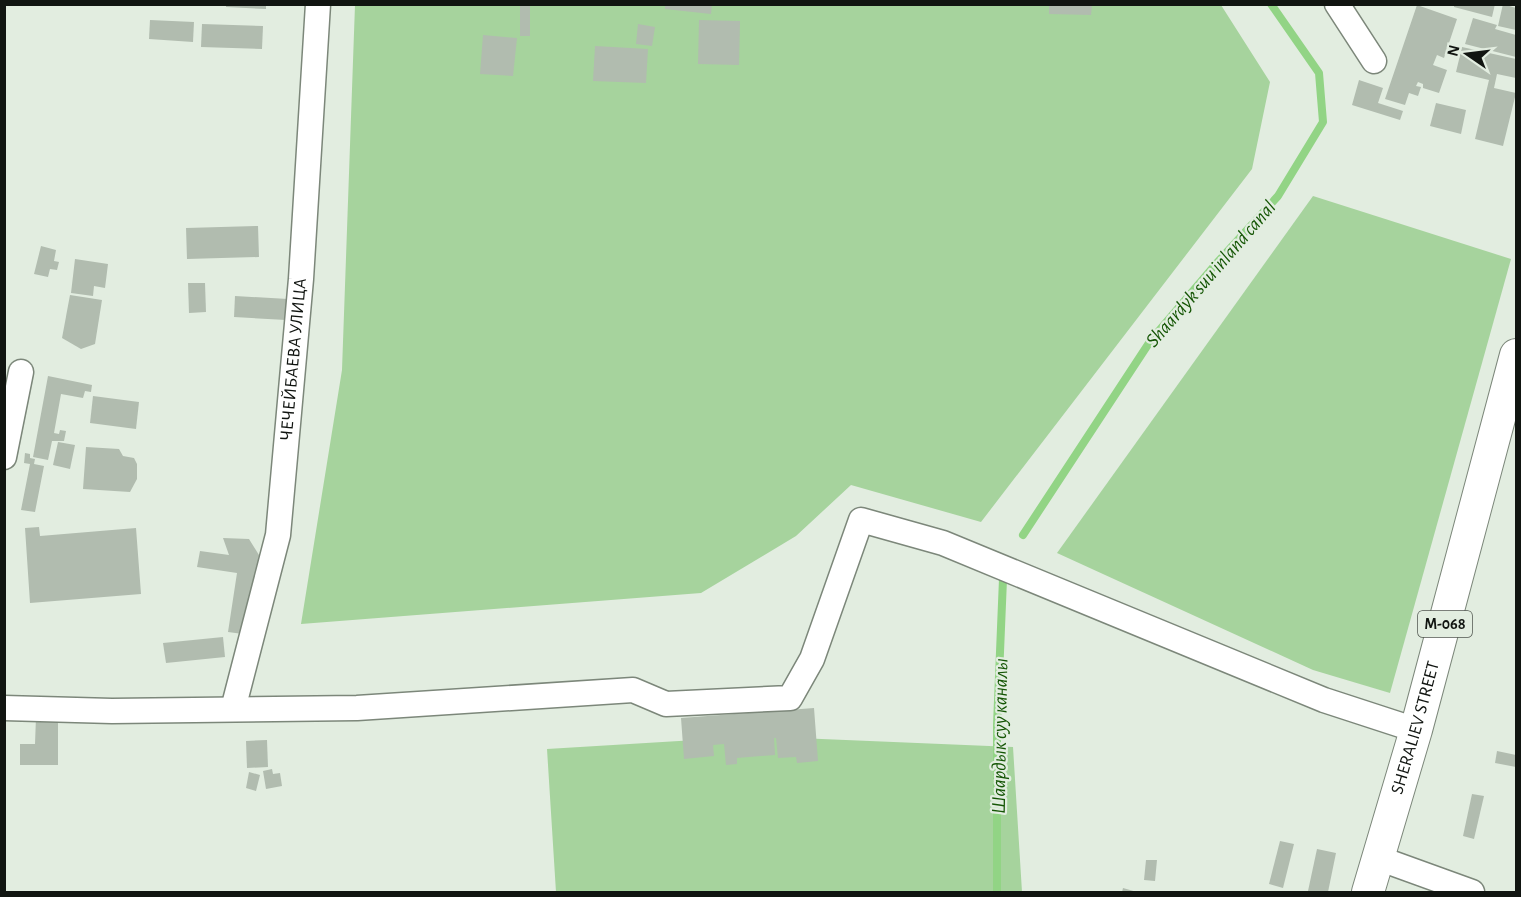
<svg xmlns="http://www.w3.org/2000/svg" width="1521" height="897" viewBox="0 0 1521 897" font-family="'Alegreya Sans',sans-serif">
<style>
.green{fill:#a6d39d}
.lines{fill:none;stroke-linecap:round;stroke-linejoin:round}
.stream{stroke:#92d485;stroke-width:8}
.building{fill:#b1bcaf}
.minor-casing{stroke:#7c877a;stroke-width:27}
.major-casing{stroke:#7c877a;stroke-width:34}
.minor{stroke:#fff;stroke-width:24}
.major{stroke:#fff;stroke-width:32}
.labels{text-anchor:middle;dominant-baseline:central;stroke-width:4.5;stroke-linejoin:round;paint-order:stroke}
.shield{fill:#e2ede0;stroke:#50564f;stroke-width:1.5}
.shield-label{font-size:16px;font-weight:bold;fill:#111511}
.street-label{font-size:18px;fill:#111511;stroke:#e2ede0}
.water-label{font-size:20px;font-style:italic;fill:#155605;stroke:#e2ede0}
</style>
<rect width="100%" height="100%" fill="#e2ede0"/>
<g class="green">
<polygon points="355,5 1221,5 1270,82 1252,169 981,522 851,485 796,536 701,593 301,624 342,370"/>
<polygon points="1313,196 1511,259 1390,693 1313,670 1057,553"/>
<polygon points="727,735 1013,747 1022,892 556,892 547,749 712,739"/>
</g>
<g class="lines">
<g class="stream">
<polyline points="1023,535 1151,340 1215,265 1278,196 1323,122 1319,73 1271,4"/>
<polyline points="997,892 997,725 1003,579"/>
</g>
</g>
<g class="building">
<polygon points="226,4 266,4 266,9 226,7"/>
<rect x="520" y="4" width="10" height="32"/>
<polygon points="665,4 712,4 711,14 665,9"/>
<polygon points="1454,4 1495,4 1492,17 1454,7"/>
<polygon points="1503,4 1516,8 1516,30 1498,26"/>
<polygon points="1049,5 1092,5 1091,15 1049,14"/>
<polygon points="1417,5 1457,19 1444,58 1437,55 1433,65 1447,70 1439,93 1423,88 1423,84 1418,82 1416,86 1421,87 1418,96 1409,93 1405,105 1385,99"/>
<polygon points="1473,18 1497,25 1495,29 1516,35 1516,57 1465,44"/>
<polygon points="150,20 194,22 193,42 149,39"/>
<polygon points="699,20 740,21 739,65 698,64"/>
<polygon points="202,24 263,26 262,49 201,47"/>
<polygon points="638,24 655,27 652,46 636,44"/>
<polygon points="483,35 517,38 513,76 480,74"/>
<polygon points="595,46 648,49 646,83 593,81"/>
<polygon points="1462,47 1516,59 1516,78 1497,74 1494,88 1516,93 1503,146 1475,139 1489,80 1456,72"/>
<polygon points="1359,80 1383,88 1378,103 1403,111 1400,120 1352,105"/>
<polygon points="1436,103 1466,110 1461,134 1430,126"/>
<polygon points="258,226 259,257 187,259 186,228"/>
<polygon points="41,246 56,250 54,261 59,262 57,270 50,269 48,277 34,274"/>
<polygon points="75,259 108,264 105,288 94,286 93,296 71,293"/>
<polygon points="188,283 205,283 206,312 189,313"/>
<polygon points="70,295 102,300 95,344 81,349 62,338"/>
<polygon points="235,296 288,299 286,320 234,317"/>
<polygon points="48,376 92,385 91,392 85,391 83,398 61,394 54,433 59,434 60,430 66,431 64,441 52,441 48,460 33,457"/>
<polygon points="93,396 139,402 136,429 90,423"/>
<polygon points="58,442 75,445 70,469 53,465"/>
<polygon points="86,447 119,449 123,456 134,458 137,464 137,479 130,492 83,489"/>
<polygon points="25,453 30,454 30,458 35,459 34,464 44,466 35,512 21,510 30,464 24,463"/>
<polygon points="39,527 40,536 136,528 141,594 30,603 25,528"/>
<polygon points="223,538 249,539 259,555 255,610 243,634 228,632 237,573 197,567 200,551 229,555"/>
<polygon points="223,637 225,657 166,663 163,643"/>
<polygon points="814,708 818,761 797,763 796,757 778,758 776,738 774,738 775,755 737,758 737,764 726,765 724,744 713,745 714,756 684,759 681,718"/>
<polygon points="36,717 58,717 58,765 20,765 20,744 35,744"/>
<polygon points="267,740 268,767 247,768 246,741"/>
<polygon points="1497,751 1516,755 1516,767 1495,763"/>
<polygon points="272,769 273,774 280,773 282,786 266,789 263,771"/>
<polygon points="249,772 260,775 256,791 246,788"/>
<polygon points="1472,794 1484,796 1474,839 1463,836"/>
<polygon points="1280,841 1294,844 1283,888 1269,884"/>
<polygon points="1317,849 1336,853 1328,892 1308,891"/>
<polygon points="1146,860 1157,860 1155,881 1144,880"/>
<polygon points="1123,888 1137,892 1122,892"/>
</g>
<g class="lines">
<g class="minor-casing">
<g id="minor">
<polyline points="1337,4 1374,61"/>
<polyline points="4,457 21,372"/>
<polyline points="4,708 112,711 357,708 633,690 666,704 790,698 812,659 861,520 943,543 1324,700 1416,730"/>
<path id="s1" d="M233 709 278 535 301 279 318 4"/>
<polyline points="1378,858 1472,892"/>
</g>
</g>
<g class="major-casing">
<g id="major">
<path id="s2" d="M1368 892 1416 730 1516 355"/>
</g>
</g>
<use href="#minor" class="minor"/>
<use href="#major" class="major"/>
</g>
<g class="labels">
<rect class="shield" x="1418" y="611" width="54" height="26" rx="4.5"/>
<g class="shield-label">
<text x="1445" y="624">М-068</text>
</g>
<g class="street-label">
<text stroke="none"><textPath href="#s1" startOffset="356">ЧЕЧЕЙБАЕВА УЛИЦА</textPath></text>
<text stroke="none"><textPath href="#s2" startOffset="171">SHERALIEV STREET</textPath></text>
</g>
<g class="water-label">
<text transform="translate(1211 274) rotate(-49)">Shaardyk suu inland canal</text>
<text transform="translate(1000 736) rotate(-89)">Шаардык суу каналы</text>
</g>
</g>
<rect width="1521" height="897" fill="none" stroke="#111511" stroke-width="12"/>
<g transform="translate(1467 54) rotate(284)" stroke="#e2ede0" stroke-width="4.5" paint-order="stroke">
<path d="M0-4.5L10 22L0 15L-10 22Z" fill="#111511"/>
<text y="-9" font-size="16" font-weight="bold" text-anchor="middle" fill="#111511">N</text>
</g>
</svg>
